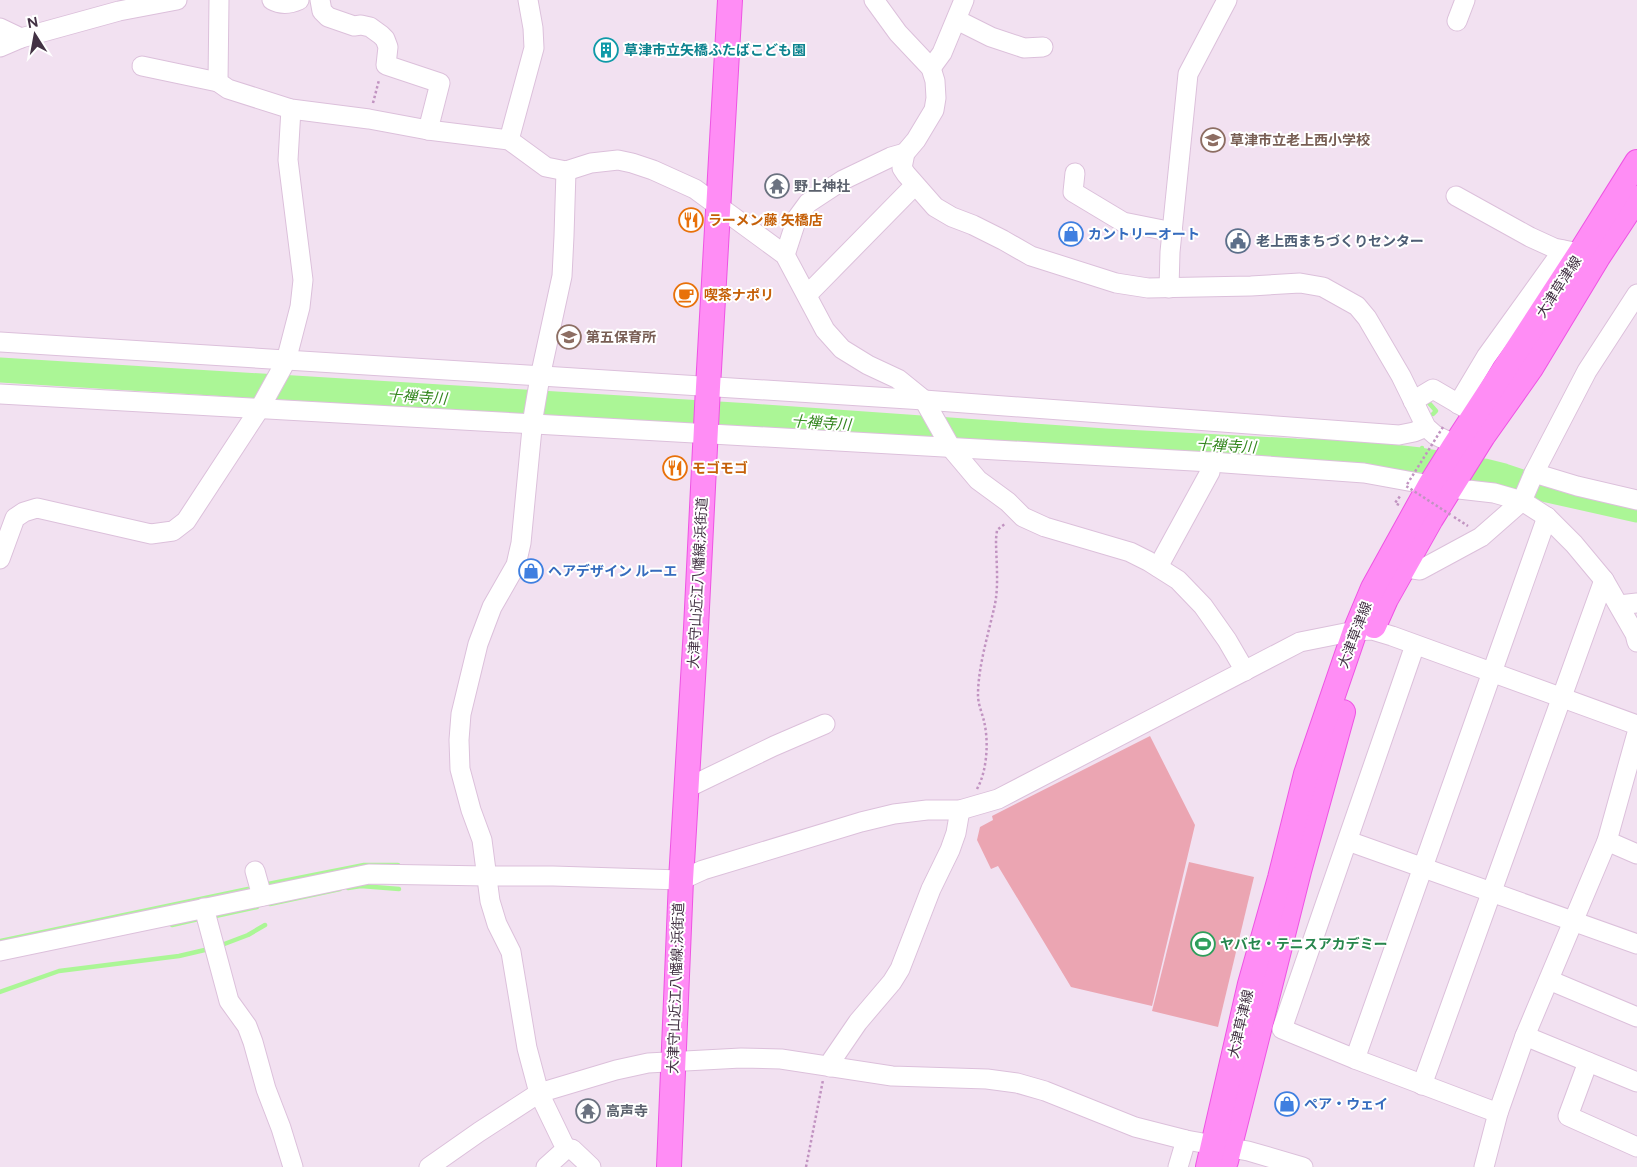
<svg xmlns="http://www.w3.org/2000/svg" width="1637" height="1167" viewBox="0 0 1637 1167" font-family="Figtree,'Noto Sans JP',sans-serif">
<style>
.green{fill:#eba5b2}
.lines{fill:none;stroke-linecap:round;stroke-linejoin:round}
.stream{stroke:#abf696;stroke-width:4.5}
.river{stroke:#abf696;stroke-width:25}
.minor-casing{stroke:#dcc0db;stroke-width:21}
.major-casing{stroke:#ee54e3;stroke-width:26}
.path{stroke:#c193c1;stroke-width:2.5;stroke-dasharray:2.5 2.5;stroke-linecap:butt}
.minor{stroke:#fff;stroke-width:19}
.major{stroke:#ff8df5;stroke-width:24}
.path-bridge{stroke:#c193c1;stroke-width:2.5;stroke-dasharray:2.5 2.5;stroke-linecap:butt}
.labels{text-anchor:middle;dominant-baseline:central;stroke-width:4;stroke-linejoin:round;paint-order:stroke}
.culture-label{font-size:14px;font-weight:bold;fill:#0d838f;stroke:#fff;text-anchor:start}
.education-label{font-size:14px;font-weight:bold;fill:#785e54;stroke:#fff;text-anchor:start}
.worship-label{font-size:14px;font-weight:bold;fill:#5b616d;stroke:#fff;text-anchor:start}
.food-label{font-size:14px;font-weight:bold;fill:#c56008;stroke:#fff;text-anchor:start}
.shop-label{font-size:14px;font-weight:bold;fill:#366cbe;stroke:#fff;text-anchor:start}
.service-label{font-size:14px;font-weight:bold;fill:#4e5e75;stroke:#fff;text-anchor:start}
.street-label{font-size:14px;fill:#433244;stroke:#fff}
.leisure-label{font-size:14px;font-weight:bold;fill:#27864d;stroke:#fff;text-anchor:start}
.water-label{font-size:15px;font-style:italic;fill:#33861e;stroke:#fff}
</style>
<rect width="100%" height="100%" fill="#f2e1f1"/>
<g class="green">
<polygon points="1150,736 1195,825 1152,1006 1071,987 998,866 991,869 977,840 980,827 993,820 992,816"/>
<polygon points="1189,862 1254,877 1218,1027 1152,1011"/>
</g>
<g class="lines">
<g class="stream">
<polyline points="1429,403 1436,411 1433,414"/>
<polyline points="1420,460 1422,448"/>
<polyline points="268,884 364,865 398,865"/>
<polyline points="348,888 361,886 399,889"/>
<polyline points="270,904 340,889"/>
<polyline points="211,917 257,907"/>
<polyline points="172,925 203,918"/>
<polyline points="0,941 248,889"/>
<polyline points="219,946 248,935 265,925"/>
<polyline points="0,992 59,971 179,956 209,949"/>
</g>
<polyline class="river" points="0,370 751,416 1105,441 1296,451 1348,452 1420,460 1484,471 1504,476 1543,489 1637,510"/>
<g class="minor-casing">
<g id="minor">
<polyline points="219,0 218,82 228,89 291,109 369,119 428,130 509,140 546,167 566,171 591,163 618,160 632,163 653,170 695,189 785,255 825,330 842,349 868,365 898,379 924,400 951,448 978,480 1008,502 1023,517 1045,527 1130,552 1148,561 1178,580 1203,606 1227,640 1245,671"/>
<path d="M272 0C281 5 290 4 299 0"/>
<polyline points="320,0 322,11 328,17 354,26 361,25 370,27 381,35 385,39 388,47 386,65 440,83 428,130"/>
<polyline points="874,0 898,33 931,68 935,81 936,98 934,110 916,140 905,153 902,168 906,174 935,207 952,217 973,225 1003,240 1031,256 1116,283 1148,288 1251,286 1300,283 1323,287 1357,306 1367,318 1401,376 1426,427 1435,435 1456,445"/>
<polyline points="957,20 991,37 1024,48 1043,47"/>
<polyline points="1457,21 1465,0"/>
<polyline points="0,28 21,38"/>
<polyline points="0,47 21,38 119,11 177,0"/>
<polyline points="142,66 218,82"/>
<polyline points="931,68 942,53 964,0"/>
<polyline points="509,140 534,48 533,28 528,0"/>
<polyline points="1075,173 1073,192 1123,222 1173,232"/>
<polyline points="1456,196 1530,237 1554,248 1574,252"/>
<polyline points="785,255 797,218 808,203 843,180 891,157 905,153"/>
<polyline points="1169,288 1170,252 1188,74 1227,0"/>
<polyline points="807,295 915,185"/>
<polyline points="0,342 924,400 1399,435 1414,432 1426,427"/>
<polyline points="0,394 1211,462 1364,473 1430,485"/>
<polyline points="1413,401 1433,389 1469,410"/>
<polyline points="1458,404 1486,357 1563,250"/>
<polyline points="1534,473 1577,486 1637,500"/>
<polyline points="1450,488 1494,493 1522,501 1547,517 1574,544 1604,580 1635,634 1637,642"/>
<polyline points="0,559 15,518 24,512 37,508 151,534 173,531 186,521 260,408 286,361 300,307 303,280 288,160 291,109"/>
<polyline points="1158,567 1210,472 1211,462"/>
<polyline points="1413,569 1420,570 1481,537 1522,501 1534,473 1587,371 1637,294"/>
<polyline points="1619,605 1637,603"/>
<polyline points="1415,645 1282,1029 1355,1059 1498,1113"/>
<polyline points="687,788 774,746 825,724"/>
<polyline points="1348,841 1637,944"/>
<polyline points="1607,841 1637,854"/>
<polyline points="255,871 262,896"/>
<polyline points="204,908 229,1001 247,1026 253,1042 266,1089 281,1128 293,1167"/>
<polyline points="0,951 369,874 487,876 553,876 681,880 703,870 861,822 894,814 927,810 960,810 998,799 1300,642 1355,631 1372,630 1392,636 1637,725"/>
<polyline points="1549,980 1637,1017"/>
<polyline points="1525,1036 1637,1082"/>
<polyline points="1355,1059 1547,517"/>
<polyline points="1588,1062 1568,1116 1637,1147"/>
<polyline points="830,1067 832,1060 858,1022 892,982 900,969 931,889 950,850 956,833 960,810"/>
<polyline points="1422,1085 1604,580"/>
<polyline points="566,1149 572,1149 591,1167"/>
<polyline points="429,1167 479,1132 539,1093 616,1070 648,1063 741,1058 781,1059 892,1076 987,1079 1017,1083 1045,1091 1135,1127 1186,1140 1248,1151 1303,1167"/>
<polyline points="546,1167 566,1149 539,1093 527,1048 511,952 497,924 490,901 482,840 471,810 460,769 459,740 461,714 478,644 492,607 516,565 521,543 533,418 540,377 562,276 564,236 566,171"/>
<polyline points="1178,1167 1186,1140"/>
<polyline points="1484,1167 1498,1113 1525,1036 1607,841 1637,733"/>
</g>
</g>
<g class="major-casing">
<g id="major">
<polyline points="1374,626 1386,599 1431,519 1483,436 1531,368 1598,257 1637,198"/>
<polyline points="1226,1161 1299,871 1343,712"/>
<polyline points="669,1167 681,880 696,628 708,387 730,0"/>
<polyline points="1208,1167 1250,984 1280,878 1306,774 1355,631 1373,588 1430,485 1453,448 1580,253 1637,162"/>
</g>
</g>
<g class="path">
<polyline points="373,103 379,80"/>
<polyline points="1399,505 1395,503 1401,495"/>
<polyline points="1454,517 1468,526"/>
<path d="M977 789C987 771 989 742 984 721 982 713 978 704 978 695 978 666 989 632 995 604 999 583 996 560 996 539L997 530 1006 523"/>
<polyline points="806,1167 823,1080"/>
</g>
<use href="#minor" class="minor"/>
<use href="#major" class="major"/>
<polyline class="path-bridge" points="1443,427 1406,486 1451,515"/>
</g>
<defs>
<g id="building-ring" transform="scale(1.25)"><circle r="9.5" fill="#fff" stroke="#0f9aa8" stroke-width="1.5"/><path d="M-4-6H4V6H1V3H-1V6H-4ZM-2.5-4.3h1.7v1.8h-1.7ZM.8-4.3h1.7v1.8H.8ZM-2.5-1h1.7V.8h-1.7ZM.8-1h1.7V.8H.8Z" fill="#0f9aa8"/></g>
<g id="school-ring" transform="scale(1.25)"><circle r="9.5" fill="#fff" stroke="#8d6e63" stroke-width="1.5"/><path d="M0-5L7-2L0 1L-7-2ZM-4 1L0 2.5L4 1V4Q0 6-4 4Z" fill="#8d6e63"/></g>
<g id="temple-ring" transform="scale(1.25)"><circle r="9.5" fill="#fff" stroke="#6b7280" stroke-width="1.5"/><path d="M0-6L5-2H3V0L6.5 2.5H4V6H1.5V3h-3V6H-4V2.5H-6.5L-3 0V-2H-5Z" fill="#6b7280"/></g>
<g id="restaurant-ring" transform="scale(1.25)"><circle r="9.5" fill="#fff" stroke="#e8710a" stroke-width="1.5"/><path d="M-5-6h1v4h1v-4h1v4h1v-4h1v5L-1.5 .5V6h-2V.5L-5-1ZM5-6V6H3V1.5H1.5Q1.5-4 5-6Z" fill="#e8710a"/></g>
<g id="shop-ring" transform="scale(1.25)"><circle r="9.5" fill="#fff" stroke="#3f7fe0" stroke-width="1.5"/><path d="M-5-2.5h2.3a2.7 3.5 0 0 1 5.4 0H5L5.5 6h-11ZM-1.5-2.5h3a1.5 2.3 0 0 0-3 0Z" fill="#3f7fe0"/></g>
<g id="civic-ring" transform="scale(1.25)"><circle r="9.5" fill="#fff" stroke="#5c6f8a" stroke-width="1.5"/><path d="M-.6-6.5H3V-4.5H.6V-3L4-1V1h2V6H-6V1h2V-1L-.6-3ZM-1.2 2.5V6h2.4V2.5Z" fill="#5c6f8a"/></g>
<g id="cafe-ring" transform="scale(1.25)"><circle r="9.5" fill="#fff" stroke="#e8710a" stroke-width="1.5"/><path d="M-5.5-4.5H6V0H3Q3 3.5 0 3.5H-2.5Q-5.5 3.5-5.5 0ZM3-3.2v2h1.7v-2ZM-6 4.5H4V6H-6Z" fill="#e8710a"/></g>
<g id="stadium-ring" transform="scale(1.25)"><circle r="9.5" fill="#fff" stroke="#2e9e5b" stroke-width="1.5"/><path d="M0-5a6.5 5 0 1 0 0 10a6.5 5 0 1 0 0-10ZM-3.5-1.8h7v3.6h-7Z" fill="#2e9e5b"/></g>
</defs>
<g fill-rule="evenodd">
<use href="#building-ring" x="606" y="50"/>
<use href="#school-ring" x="1213" y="140"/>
<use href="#temple-ring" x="777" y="186"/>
<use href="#restaurant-ring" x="691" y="220"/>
<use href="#shop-ring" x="1071" y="234"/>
<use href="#civic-ring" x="1238" y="241"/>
<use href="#cafe-ring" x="686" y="295"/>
<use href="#school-ring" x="569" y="337"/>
<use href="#restaurant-ring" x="675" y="468"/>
<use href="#shop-ring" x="531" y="571"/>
<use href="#stadium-ring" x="1203" y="944"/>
<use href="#shop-ring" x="1287" y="1104"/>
<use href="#temple-ring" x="588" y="1111"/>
</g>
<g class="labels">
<g class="culture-label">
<text x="624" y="50">草津市立矢橋ふたばこども園</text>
</g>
<g class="education-label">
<text x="1230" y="140">草津市立老上西小学校</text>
<text x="586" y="337">第五保育所</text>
</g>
<g class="worship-label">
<text x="794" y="186">野上神社</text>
<text x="606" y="1111">高声寺</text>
</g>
<g class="food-label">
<text x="708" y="220">ラーメン藤 矢橋店</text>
<text x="704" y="295">喫茶ナポリ</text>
<text x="692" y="468">モゴモゴ</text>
</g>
<g class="shop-label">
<text x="1088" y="234">カントリーオート</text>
<text x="548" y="571">ヘアデザイン ルーエ</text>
<text x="1304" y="1104">ペア・ウェイ</text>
</g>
<g class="service-label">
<text x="1256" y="241">老上西まちづくりセンター</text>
</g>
<g class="street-label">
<text transform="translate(1559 287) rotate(-57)">大津草津線</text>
<text transform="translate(698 583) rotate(-87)">大津守山近江八幡線;浜街道</text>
<text transform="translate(1355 635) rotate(-69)">大津草津線</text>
<text transform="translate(676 988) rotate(-88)">大津守山近江八幡線;浜街道</text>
<text transform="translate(1241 1024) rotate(-77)">大津草津線</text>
</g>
<g class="leisure-label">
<text x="1220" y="944">ヤバセ・テニスアカデミー</text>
</g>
<g class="water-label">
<text transform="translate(417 397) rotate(4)">十禅寺川</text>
<text transform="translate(821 423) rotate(4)">十禅寺川</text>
<text transform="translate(1226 446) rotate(3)">十禅寺川</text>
</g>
</g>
<g transform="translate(35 35) rotate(349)" stroke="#ffffff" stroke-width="4" paint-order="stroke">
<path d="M0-4L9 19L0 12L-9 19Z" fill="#433244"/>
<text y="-8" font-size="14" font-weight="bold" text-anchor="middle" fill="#433244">N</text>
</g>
</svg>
